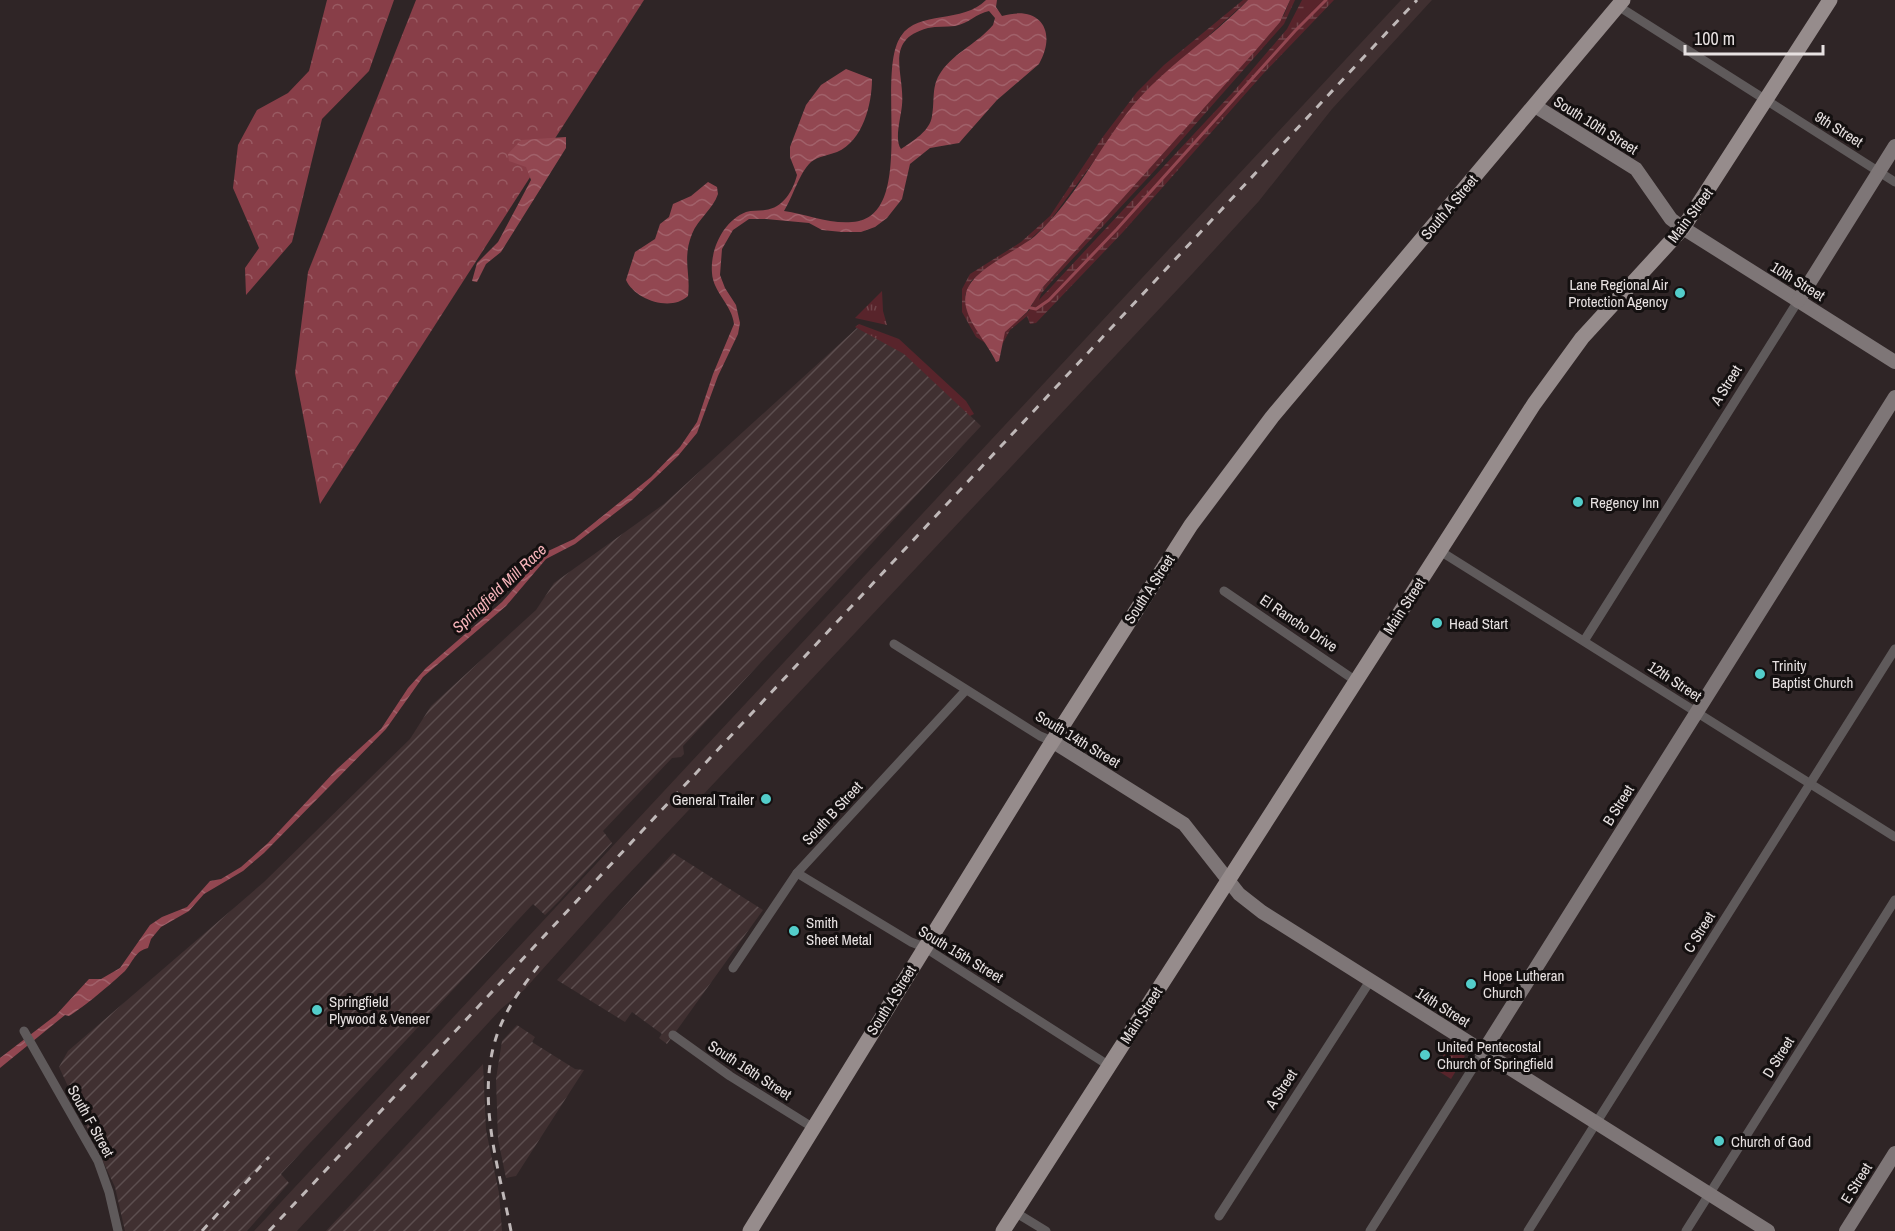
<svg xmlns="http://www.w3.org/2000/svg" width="1895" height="1231" viewBox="0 0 1895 1231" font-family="'Archivo Narrow',sans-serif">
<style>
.built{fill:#403031}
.industrial{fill:url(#industrial-furrows)}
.grass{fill:url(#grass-tufts)}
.forest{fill:url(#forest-crowns)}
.wetland{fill:url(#wetland-marsh)}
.water{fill:url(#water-waves);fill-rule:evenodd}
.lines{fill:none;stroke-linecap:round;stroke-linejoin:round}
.stream{stroke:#924751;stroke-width:3}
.street{stroke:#5f5a5b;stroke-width:9}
.secondary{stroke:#7e7677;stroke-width:14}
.primary{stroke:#968c8c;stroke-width:15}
.rail{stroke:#bfb8b8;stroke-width:3;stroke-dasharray:8 8;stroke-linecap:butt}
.poi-dot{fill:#53cdca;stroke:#141010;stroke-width:2}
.labels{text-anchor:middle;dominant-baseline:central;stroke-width:6;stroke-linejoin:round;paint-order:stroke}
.street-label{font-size:15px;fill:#e7e1e1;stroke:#141010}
.poi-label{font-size:15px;fill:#e7e1e1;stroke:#141010;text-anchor:start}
.water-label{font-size:16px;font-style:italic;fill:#f7b4ba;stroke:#141010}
</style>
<defs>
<pattern id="industrial-furrows" width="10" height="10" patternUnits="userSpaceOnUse" patternTransform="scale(1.5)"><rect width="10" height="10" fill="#403031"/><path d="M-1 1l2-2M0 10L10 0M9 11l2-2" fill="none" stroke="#5c4e4f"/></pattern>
<pattern id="grass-tufts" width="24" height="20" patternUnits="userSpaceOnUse" patternTransform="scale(1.5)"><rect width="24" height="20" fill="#58242b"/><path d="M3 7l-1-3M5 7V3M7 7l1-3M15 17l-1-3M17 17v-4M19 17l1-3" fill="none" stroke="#704449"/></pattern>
<pattern id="forest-crowns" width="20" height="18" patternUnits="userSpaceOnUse" patternTransform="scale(1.5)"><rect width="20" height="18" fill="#883e48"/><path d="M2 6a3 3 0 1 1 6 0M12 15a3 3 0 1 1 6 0" fill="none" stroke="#995a62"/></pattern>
<pattern id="wetland-marsh" width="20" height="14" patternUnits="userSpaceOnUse" patternTransform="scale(1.5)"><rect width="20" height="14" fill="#58242b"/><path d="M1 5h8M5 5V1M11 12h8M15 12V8" fill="none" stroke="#704449"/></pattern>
<pattern id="water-waves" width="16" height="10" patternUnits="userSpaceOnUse" patternTransform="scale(1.5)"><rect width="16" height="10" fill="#924751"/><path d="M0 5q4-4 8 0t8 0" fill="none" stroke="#a1616a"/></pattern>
</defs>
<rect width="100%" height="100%" fill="#2f2526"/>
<polygon class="built" points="1401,0 1432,0 1332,109 1259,201 1193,273 609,895 524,990 501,1009 297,1231 254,1231"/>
<g class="industrial">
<polygon points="857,328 887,342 910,358 981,426 683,746 684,754 681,757 672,758 603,831 612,843 559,901 545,915 533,904 281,1174 289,1183 247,1231 125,1231 115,1187 59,1067 68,1051 264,882 410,739 431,706 536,610 554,583 664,504"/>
<polygon points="673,853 763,910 667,1044 659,1038 662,1034 632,1012 625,1022 557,980"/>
<polygon points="517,1025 535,1037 532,1042 575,1069 584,1070 516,1176 506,1178 498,1139 496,1079 502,1041"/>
<polygon points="483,1064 486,1130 499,1193 502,1231 326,1231"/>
</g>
<g class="grass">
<polygon points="882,291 883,311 887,325 855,318"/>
<polygon points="859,324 899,339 966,401 974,414 970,416 904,354 855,327"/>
<polygon points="1449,1046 1465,1056 1451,1079 1435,1069"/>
</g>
<g class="forest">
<polygon points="327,0 394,0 369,71 322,119 292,242 246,295 245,268 259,248 233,188 238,145 257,110 288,93 309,71"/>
<polygon points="416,0 644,0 320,504 295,373 308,272"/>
</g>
<g class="wetland">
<polygon points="1243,0 1248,0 1142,96 1049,222 1024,245 985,269 971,281 965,295 967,311 987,344 976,337 962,312 962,289 970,274 1021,242 1050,216 1102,138 1137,92 1164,65"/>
<path d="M1290 0H1295L1284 24 1156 169 1052 281 1041 294 1039 300 1234 91 1287 29 1302 0H1334L1263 74 1123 232 1036 323 1030 324 1027 316 1010 330 1003 343C1000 326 1022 321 1030 309 1034 301 1037 294 1043 287L1272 31 1284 15Z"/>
</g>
<g class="water">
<path d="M986 0H997L996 7 1002 16C1039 5 1058 30 1039 64L997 100 959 143 930 148 910 164 902 199 887 218 875 227 861 232H842L822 230 809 223 766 219H749L733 230 722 249 720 275 725 288 736 305 740 323 738 334 718 376 697 433 678 456 632 500 575 544 546 559 506 606 423 677 386 729 264 853 243 871 204 894 189 911 161 927 151 939 148 948C135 951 133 962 125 971 111 984 84 1007 69 1016L65 1015 0 1068V1058L56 1015 89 979H101L120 968 150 925 162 917 187 907 210 881 221 879 241 867 268 843 337 769 381 729 408 688 426 668 502 602 546 552 574 539 651 477 680 447 697 422 713 374 734 324C732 305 713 292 712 273 710 250 723 221 746 212 752 210 759 211 765 210 783 208 793 191 797 175L790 157V147L806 105 821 85 846 69 872 79C872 104 863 141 837 152 829 155 819 156 811 162 799 173 793 197 784 211 806 214 829 224 852 222 919 218 874 75 901 36 918 10 963 24 986 0ZM989 11 995 18 993 25C978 43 955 52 941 72 931 86 935 100 932 116 930 131 913 141 901 149 894 140 901 117 902 105 905 73 883 40 928 28 937 26 946 27 955 26 968 24 977 13 989 11Z"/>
<path d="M1248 0H1290L1280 22 1256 50 1043 287 1027 312 1005 332 999 361 996 362C987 341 960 316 966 293 972 269 1016 252 1035 236 1075 200 1098 149 1131 108 1164 67 1212 38 1248 0Z"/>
<polygon points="566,137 566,148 501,252 486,264 477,282 472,281 477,263 498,242 531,180 526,167 509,161 508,154 521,140"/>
<path d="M708 182 717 187 718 194C713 209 698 219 692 234 682 259 691 274 688 296 671 312 635 300 626 280L635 252 655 239 660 224 669 217 673 204 691 196Z"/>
</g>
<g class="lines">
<polyline class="stream" points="1026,307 1036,309 1049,300 1117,229 1295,31 1326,0"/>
<g class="street">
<polyline points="1618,6 1895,182"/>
<polyline points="1440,551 1895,837"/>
<polyline points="1224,591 1356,681"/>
<polyline points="1584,641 1798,301"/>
<polyline points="894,644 1040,736 1052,741"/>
<polyline points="797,873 911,942 924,947 1108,1065"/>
<polyline points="733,968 797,873 966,690"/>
<polyline points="24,1031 98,1161 109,1192 118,1231"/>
<polyline points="673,1035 730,1076 812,1127"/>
<polyline points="1015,1212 1046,1231"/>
<polyline points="1219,1216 1370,981"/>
<polyline points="1370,1231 1483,1052"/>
<polyline points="1528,1231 1895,649"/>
<polyline points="1686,1231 1895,900"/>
</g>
<g class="secondary">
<polyline points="1535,106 1636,169 1671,219 1683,228 1895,362"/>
<polyline points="1798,301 1895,146"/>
<polyline points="1052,741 1184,824 1239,894 1262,912 1768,1231"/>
<polyline points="1483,1052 1895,397"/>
<polyline points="1846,1231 1895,1153"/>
</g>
<g class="primary">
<polyline points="750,1231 1047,750 1191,525 1272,417 1623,0"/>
<polyline points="1003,1231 1534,404 1582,338 1683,228 1830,0"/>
</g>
<g class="rail">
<polyline points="202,1231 269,1157"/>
<polyline points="269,1231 1417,0"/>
<path d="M511 1231C498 1163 471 1085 504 1018 513 999 526 982 539 965"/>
</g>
</g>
<g class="poi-dot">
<circle cx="1680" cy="293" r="6"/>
<circle cx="1578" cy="502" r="6"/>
<circle cx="1437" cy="623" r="6"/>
<circle cx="1760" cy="674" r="6"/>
<circle cx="766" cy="799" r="6"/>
<circle cx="794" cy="931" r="6"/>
<circle cx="1471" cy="984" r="6"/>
<circle cx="317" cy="1010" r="6"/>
<circle cx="1425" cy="1055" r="6"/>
<circle cx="1719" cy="1141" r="6"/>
</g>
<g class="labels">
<g class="street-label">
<text transform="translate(1596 125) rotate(32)">South 10th Street</text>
<text transform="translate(1839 129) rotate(32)">9th Street</text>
<text transform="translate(1449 207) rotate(-50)">South A Street</text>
<text transform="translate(1690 215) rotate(-53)">Main Street</text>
<text transform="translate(1798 281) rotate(32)">10th Street</text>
<text transform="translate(1726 385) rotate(-58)">A Street</text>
<text transform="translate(1149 589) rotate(-57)">South A Street</text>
<text transform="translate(1404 606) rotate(-57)">Main Street</text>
<text transform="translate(1299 623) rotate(34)">El Rancho Drive</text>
<text transform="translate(1675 681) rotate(33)">12th Street</text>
<text transform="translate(1078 739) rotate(31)">South 14th Street</text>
<text transform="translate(1618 805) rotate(-58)">B Street</text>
<text transform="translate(832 813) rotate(-47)">South B Street</text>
<text transform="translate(1699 932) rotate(-58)">C Street</text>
<text transform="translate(961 954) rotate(31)">South 15th Street</text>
<text transform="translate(891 1000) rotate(-58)">South A Street</text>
<text transform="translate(1443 1007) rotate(32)">14th Street</text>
<text transform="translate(1141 1015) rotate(-57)">Main Street</text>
<text transform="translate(1778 1057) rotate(-58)">D Street</text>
<text transform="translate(750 1070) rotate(33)">South 16th Street</text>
<text transform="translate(1281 1089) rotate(-57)">A Street</text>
<text transform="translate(91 1121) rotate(61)">South F Street</text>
<text transform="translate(1856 1183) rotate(-58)">E Street</text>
</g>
<g class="poi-label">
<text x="1668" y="284" text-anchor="end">Lane Regional Air<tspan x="1668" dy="17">Protection Agency</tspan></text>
<text x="1590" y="502">Regency Inn</text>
<text x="1449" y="623">Head Start</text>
<text x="1772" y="665">Trinity<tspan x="1772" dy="17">Baptist Church</tspan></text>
<text x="754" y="799" text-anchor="end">General Trailer</text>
<text x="806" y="922">Smith<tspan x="806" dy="17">Sheet Metal</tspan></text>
<text x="1483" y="975">Hope Lutheran<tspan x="1483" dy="17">Church</tspan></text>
<text x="329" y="1001">Springfield<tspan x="329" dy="17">Plywood &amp; Veneer</tspan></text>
<text x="1437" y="1046">United Pentecostal<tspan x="1437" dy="17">Church of Springfield</tspan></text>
<text x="1731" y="1141">Church of God</text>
</g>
<g class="water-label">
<text transform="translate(499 588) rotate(-43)">Springfield Mill Race</text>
</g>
</g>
<path d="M1685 45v9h138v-9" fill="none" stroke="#e7e1e1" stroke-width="3"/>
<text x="1694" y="45" font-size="18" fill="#e7e1e1" stroke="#141010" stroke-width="4.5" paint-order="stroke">100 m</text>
</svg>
